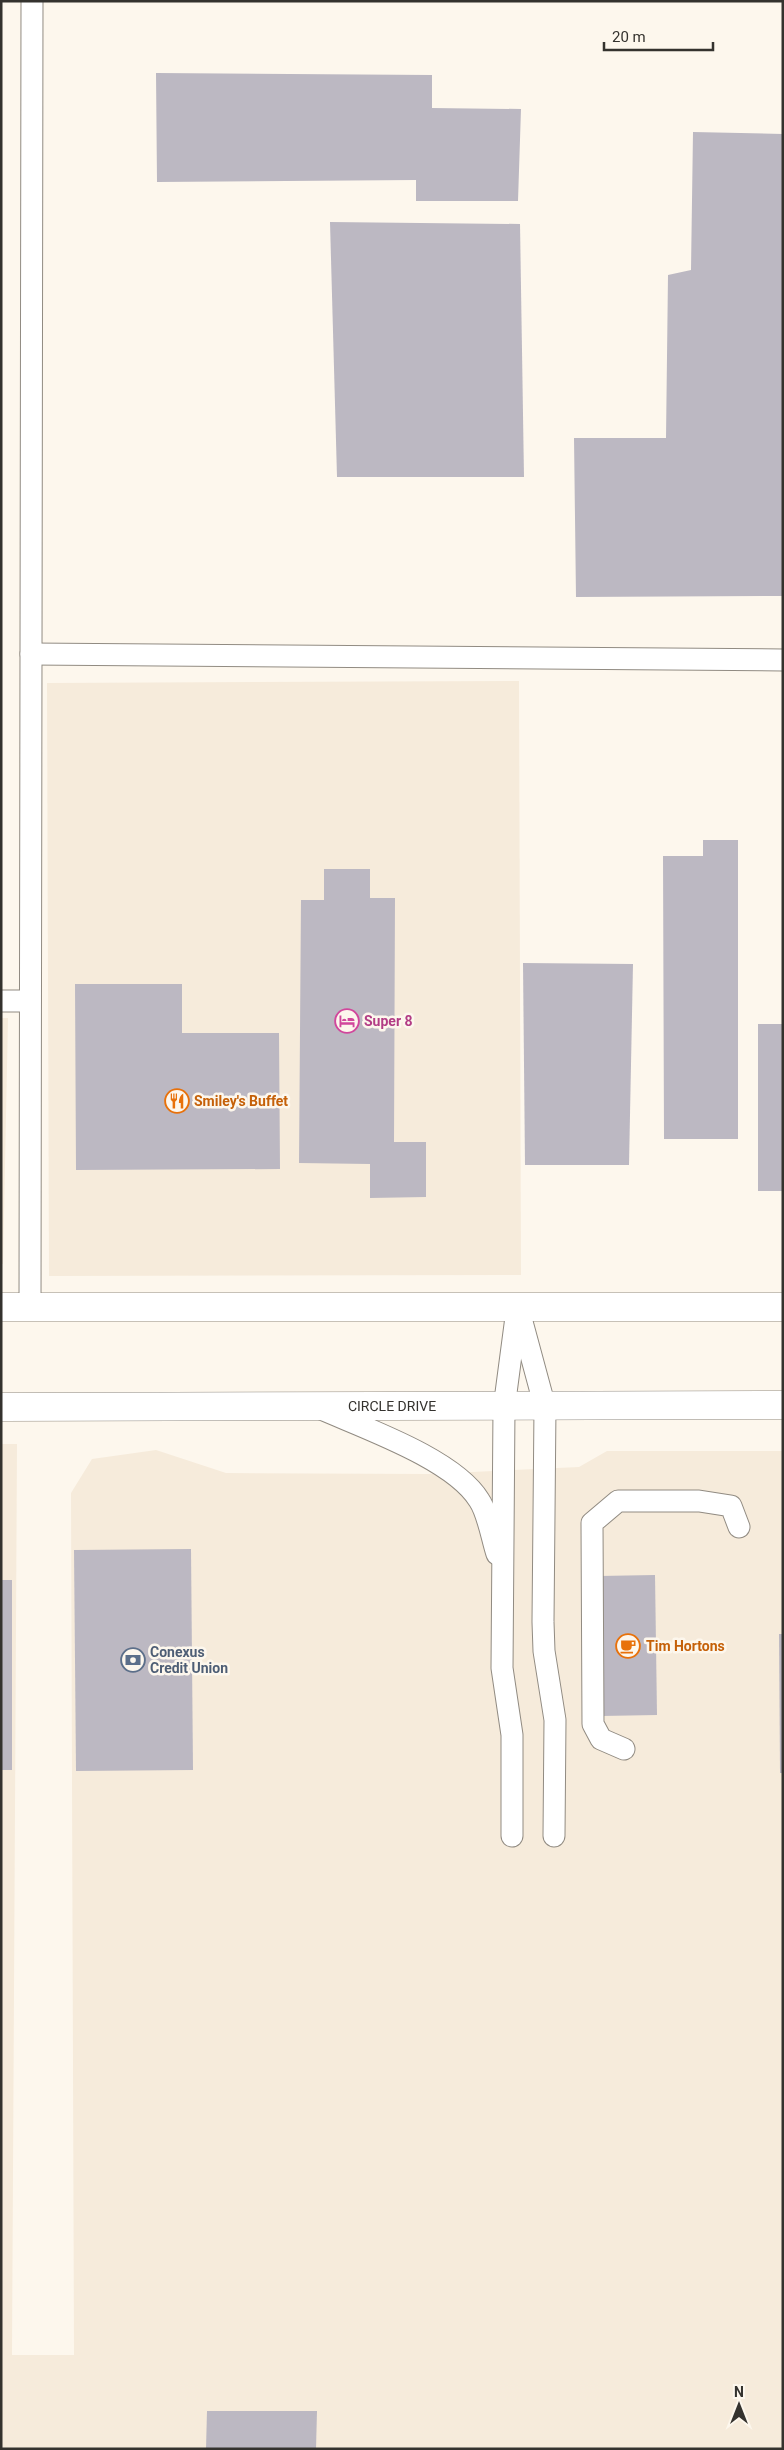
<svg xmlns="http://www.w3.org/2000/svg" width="784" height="2450" viewBox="0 0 784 2450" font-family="Roboto,sans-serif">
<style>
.built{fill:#f6ebdb}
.building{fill:#bcb8c2}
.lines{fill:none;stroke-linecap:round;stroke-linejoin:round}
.lane-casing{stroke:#918b82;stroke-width:23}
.highway-casing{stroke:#918b82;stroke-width:29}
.lane{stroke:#fff;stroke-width:21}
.highway{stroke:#fff;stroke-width:28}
.labels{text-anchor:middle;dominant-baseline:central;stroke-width:5;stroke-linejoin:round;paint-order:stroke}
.hotel-label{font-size:14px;font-weight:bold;fill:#b23c85;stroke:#fdf7ed;text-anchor:start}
.food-label{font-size:14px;font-weight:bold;fill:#c56008;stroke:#fdf7ed;text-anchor:start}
.street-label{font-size:14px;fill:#34322e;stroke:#fdf7ed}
.service-label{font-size:14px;font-weight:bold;fill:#4e5e75;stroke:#fdf7ed;text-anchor:start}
</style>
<rect width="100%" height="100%" fill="#fdf7ed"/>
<g class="built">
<polygon points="519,681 521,1275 49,1276 47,683"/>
<polygon points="1,1018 8,1018 3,1264 1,1264"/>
<polygon points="1,1444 17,1444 12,2355 74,2355 71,1493 92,1459 156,1450 226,1473 428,1474 579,1467 607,1451 783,1451 783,2449 1,2449"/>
</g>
<g class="building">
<polygon points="156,73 432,75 432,108 521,109 518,201 416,201 416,180 157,182"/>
<polygon points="693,132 783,134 783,596 576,597 574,438 666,438 668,275 691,270"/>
<polygon points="330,222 520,224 524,477 337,477"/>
<polygon points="703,840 738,840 738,1139 664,1139 663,856 703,856"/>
<polygon points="324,869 370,869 370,898 395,898 394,1142 426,1142 426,1197 370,1198 370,1164 299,1163 301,900 324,900"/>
<polygon points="523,963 633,964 629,1165 525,1165"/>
<polygon points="75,984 182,984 182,1033 279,1033 280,1169 76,1170"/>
<rect x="758" y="1024" width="25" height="167"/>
<polygon points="191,1549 193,1770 76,1771 74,1550"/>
<polygon points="655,1575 657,1715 601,1716 599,1576"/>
<rect x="1" y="1580" width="11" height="190"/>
<polygon points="779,1634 783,1634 783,1773 780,1773"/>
<polygon points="207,2411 317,2411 316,2449 206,2449"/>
</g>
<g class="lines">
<g class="lane-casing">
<g id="lane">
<polyline points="31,654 783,660"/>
<polyline points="1,1001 30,1001"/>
<polyline points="30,1307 32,1"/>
<polyline points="518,1307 545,1407 543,1622 544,1651 555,1720 554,1836"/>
<path d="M319 1408C364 1428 454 1459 479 1500 488 1513 492 1539 497 1554"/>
<polyline points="624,1749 601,1739 593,1724 592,1523 618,1501 699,1501 731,1506 739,1527"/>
<polyline points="512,1836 512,1735 502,1668 504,1408 516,1317"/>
</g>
</g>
<g class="highway-casing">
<g id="highway">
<polyline points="1,1307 783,1307"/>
<path id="s1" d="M1 1407 783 1405"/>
</g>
</g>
<use href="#lane" class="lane"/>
<use href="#highway" class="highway"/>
</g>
<defs>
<g id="hotel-ring" transform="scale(1.25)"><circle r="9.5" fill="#fdf7ed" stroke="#d1479c" stroke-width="1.5"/><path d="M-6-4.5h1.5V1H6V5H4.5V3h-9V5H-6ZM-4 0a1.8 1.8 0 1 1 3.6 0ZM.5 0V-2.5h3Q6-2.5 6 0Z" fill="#d1479c"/></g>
<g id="restaurant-ring" transform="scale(1.25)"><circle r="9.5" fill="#fdf7ed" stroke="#e8710a" stroke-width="1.5"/><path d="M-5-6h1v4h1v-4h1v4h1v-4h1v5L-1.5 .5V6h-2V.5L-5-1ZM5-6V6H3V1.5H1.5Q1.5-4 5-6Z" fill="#e8710a"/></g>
<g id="cafe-ring" transform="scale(1.25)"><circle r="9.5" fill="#fdf7ed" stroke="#e8710a" stroke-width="1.5"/><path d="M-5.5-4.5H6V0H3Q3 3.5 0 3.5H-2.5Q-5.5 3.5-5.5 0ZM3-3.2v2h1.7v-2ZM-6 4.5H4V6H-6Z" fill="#e8710a"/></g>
<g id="bank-ring" transform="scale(1.25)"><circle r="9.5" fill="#fdf7ed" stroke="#5c6f8a" stroke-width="1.5"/><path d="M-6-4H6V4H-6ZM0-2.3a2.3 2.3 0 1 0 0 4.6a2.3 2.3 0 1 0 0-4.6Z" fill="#5c6f8a"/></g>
</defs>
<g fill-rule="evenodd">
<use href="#hotel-ring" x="347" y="1021"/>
<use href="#restaurant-ring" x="177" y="1101"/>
<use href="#cafe-ring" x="628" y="1646"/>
<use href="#bank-ring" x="133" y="1660"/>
</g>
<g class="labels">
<g class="hotel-label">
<text x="364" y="1021">Super 8</text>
</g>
<g class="food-label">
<text x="194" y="1101">Smiley's Buffet</text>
<text x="646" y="1646">Tim Hortons</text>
</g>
<g class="street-label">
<text stroke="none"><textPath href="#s1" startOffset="391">CIRCLE DRIVE</textPath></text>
</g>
<g class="service-label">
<text x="150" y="1652">Conexus<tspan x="150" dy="16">Credit Union</tspan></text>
</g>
</g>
<rect width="784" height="2450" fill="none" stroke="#34322e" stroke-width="5"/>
<g transform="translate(739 2405)" stroke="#fdf7ed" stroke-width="4" paint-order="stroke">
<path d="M0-4L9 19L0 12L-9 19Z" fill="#34322e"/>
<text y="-8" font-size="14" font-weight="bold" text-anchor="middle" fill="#34322e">N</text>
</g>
<path d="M604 42v8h109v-8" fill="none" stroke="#34322e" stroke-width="2.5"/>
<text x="612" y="42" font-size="15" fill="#34322e" stroke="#fdf7ed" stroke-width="4" paint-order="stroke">20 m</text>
</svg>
